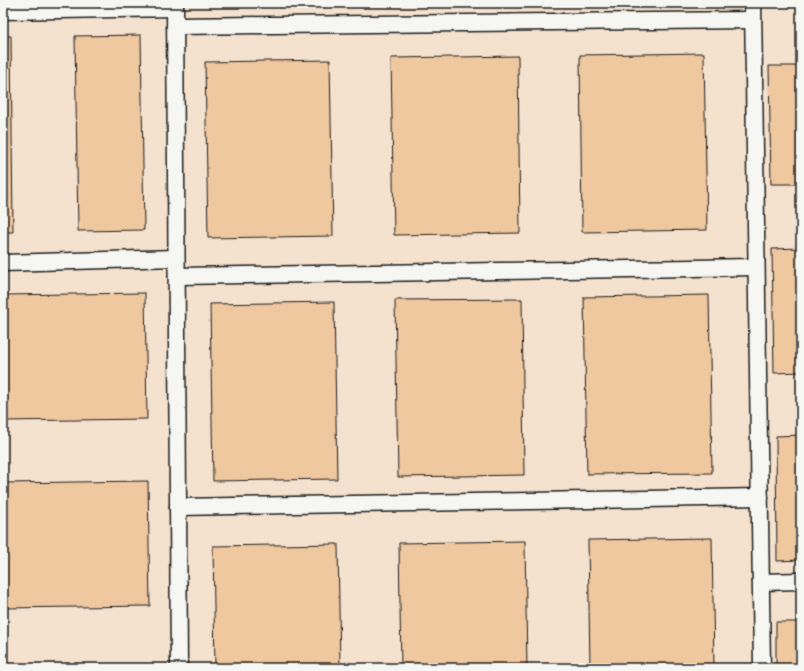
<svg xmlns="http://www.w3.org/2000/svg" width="804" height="671" viewBox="0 0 804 671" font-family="'Comic Neue',sans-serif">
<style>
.built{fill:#f4e2ce}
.building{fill:#f0c8a0;stroke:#1c1c1c}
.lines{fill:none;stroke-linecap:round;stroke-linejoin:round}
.minor-casing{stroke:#1c1c1c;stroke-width:19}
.minor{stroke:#f6f6f2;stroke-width:16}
</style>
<rect width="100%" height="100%" fill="#f5ede2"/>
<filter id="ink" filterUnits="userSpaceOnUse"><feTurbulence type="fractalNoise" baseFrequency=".025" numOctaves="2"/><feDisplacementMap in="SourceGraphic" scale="8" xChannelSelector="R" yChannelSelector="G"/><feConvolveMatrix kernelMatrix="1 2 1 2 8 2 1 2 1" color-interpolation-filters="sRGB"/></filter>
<g filter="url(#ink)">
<rect class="built" x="3" y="3" width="798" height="665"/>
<g class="building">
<polygon points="141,35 144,230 78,231 75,36"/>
<polygon points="3,36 11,36 13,232 3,232"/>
<polygon points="704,53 707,230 582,232 580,55"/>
<polygon points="518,56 520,233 394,235 391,58"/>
<polygon points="330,60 333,236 208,238 205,62"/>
<polygon points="769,66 801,66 801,184 771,184"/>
<polygon points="801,248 801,372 774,373 772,249"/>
<polygon points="145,293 147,419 3,421 3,295"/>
<polygon points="709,295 712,473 587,474 584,297"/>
<polygon points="522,299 524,475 398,477 395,300"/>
<polygon points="334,302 337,479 213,481 210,304"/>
<polygon points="801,435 801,560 777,561 776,436"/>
<polygon points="148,481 150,606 3,608 3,483"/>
<polygon points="712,538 714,668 590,668 588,540"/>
<polygon points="525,541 527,668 401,668 399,543"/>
<polygon points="338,544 340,668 215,668 213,546"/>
<rect x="776" y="622" width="25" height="46"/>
</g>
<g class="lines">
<g class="minor-casing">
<g id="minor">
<polyline points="175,3 179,668"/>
<polyline points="753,3 762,668"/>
<polyline points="3,11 175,8"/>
<polyline points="175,26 753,20"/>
<polyline points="3,263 176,258"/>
<polyline points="177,276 756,267"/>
<polyline points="178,507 760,497"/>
<polyline points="761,582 801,581"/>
</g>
</g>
<use href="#minor" class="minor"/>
</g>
</g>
<rect width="804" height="671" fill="none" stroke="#f6f6f2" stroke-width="16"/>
<rect x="8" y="8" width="788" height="655" fill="none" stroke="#1c1c1c" stroke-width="1.5" filter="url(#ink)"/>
</svg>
